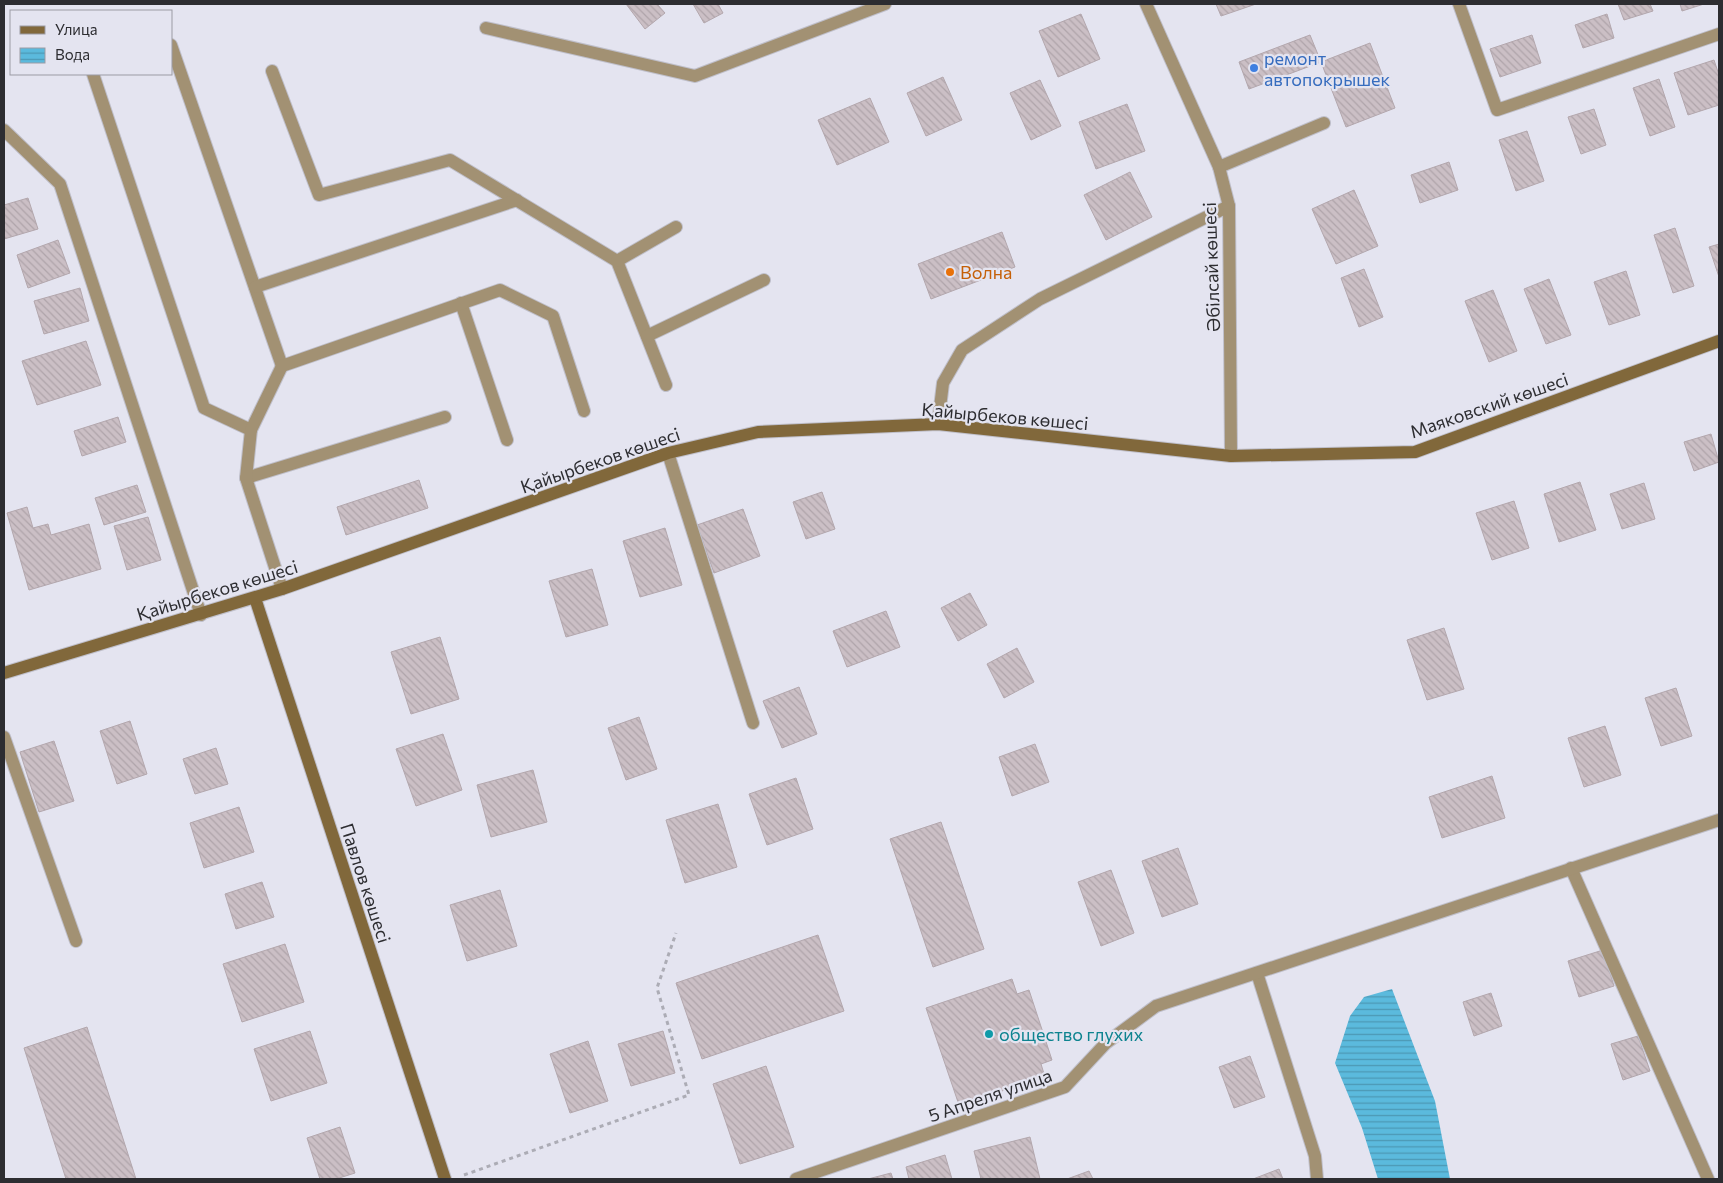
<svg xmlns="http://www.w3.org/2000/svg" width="1723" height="1183" viewBox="0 0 1723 1183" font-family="Commissioner,sans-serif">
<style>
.water{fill:url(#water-rules)}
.building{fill:url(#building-back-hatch);stroke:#b3a7ad}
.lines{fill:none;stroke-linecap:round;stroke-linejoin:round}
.lane-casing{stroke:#bfbfca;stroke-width:14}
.street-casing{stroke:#bfbfca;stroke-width:14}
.secondary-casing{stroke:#bfbfca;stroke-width:14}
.path{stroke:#acacb5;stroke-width:3;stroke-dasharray:4 4;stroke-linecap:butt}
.lane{stroke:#a29173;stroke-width:12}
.street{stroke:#a29173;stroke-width:12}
.secondary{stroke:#81683b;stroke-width:12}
.shop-dot{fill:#3f7fe0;stroke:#e4e4f0;stroke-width:2}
.food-dot{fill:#e8710a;stroke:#e4e4f0;stroke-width:2}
.culture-dot{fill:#0f9aa8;stroke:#e4e4f0;stroke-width:2}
.labels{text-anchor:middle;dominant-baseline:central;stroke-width:4.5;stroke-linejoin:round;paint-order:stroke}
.shop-label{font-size:18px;fill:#366cbe;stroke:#e4e4f0;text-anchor:start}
.street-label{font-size:18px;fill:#2d2d31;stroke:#e4e4f0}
.food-label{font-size:18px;fill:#c56008;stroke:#e4e4f0;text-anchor:start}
.culture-label{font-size:18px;fill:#0d838f;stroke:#e4e4f0;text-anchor:start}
</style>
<defs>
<pattern id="water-rules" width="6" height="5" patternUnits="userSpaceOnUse" patternTransform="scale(1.25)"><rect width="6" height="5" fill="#5bbadd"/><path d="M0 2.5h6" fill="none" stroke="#4c98b4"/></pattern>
<pattern id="building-back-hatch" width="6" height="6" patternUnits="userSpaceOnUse" patternTransform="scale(1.25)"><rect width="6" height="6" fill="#cbbfc5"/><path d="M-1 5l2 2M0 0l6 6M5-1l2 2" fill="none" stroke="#afa4aa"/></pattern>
</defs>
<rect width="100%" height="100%" fill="#e4e4f0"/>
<polygon class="water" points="1392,989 1435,1101 1450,1179 1378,1179 1362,1128 1335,1063 1350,1016 1364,997"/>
<g class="building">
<polygon points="626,4 657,4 665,13 645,29"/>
<polygon points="693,4 718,4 723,13 704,23"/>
<polygon points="1216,4 1256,4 1221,16"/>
<polygon points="1618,4 1650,4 1653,11 1624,20"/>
<polygon points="1680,4 1704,4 1682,11"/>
<polygon points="1081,14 1100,59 1058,77 1039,31"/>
<polygon points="1607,14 1614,38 1583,48 1575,25"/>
<polygon points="1310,35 1321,62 1249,89 1239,62"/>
<polygon points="1532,35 1541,63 1500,77 1490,49"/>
<polygon points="1370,43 1395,108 1346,127 1321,62"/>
<polygon points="1714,60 1719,75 1719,105 1688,115 1674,73"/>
<polygon points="943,77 962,120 926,136 907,93"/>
<polygon points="1659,79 1675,127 1650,136 1633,88"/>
<polygon points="1040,80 1061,126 1031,140 1010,93"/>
<polygon points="870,98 889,142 837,165 818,120"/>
<polygon points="1127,104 1145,151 1096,169 1079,122"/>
<polygon points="1594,109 1606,145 1581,154 1568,117"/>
<polygon points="1527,131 1544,181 1516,191 1499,140"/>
<polygon points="1449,162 1458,190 1420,203 1411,175"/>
<polygon points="1130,172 1152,217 1106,240 1084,195"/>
<polygon points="1354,190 1378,246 1336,264 1312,209"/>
<polygon points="28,198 38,229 4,239 4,205"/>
<polygon points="1675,228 1694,286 1673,293 1654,235"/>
<polygon points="1002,232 1015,267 931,299 918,264"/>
<polygon points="58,240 70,273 28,288 17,255"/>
<polygon points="1719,244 1719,277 1709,247"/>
<polygon points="1364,269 1383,317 1359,327 1341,278"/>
<polygon points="1626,271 1640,315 1609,325 1594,282"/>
<polygon points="1549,279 1571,335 1546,344 1524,289"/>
<polygon points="80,288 89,321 44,334 34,301"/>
<polygon points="1493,290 1517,351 1489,362 1465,301"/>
<polygon points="86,341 101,385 37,405 22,361"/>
<polygon points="118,417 126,442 82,456 74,431"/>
<polygon points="1711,434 1719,462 1694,471 1684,442"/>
<polygon points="419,480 428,508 346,535 337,507"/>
<polygon points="1580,482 1596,530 1559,542 1544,494"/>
<polygon points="1644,483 1655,519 1622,529 1610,494"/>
<polygon points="137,485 146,512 104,525 95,498"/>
<polygon points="822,492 835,529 806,539 793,502"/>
<polygon points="1514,501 1529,548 1492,560 1476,513"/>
<polygon points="27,507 33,528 48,524 51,535 89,524 101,569 29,590 7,513"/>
<polygon points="743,509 760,556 714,573 697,525"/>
<polygon points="148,517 161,560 127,570 114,526"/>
<polygon points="665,528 682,585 640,597 623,541"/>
<polygon points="592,569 608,625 566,637 549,581"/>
<polygon points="970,593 987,625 958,641 941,608"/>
<polygon points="886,611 900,647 847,667 833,631"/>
<polygon points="1444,628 1464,689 1427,700 1407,640"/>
<polygon points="440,637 459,699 411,714 391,652"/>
<polygon points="1017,648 1034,682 1004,698 987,664"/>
<polygon points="799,687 817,734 782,748 763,701"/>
<polygon points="1676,688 1692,736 1661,746 1645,698"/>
<polygon points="639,717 657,769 626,780 608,728"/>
<polygon points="130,721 147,774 117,784 100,731"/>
<polygon points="1605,726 1621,775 1584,787 1568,738"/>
<polygon points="443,734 462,790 416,806 396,749"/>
<polygon points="54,741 74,801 39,812 20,752"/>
<polygon points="1035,744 1049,782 1012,796 999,757"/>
<polygon points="216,748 228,784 195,794 183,759"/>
<polygon points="533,770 547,822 491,837 477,785"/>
<polygon points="1492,776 1505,818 1442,838 1429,797"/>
<polygon points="796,778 813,829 767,845 749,794"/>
<polygon points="718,804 737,867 685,883 666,820"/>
<polygon points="239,807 254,852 204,868 190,823"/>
<polygon points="941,822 984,949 933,967 890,839"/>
<polygon points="1178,848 1198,904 1162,917 1142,861"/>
<polygon points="1111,870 1134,933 1101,946 1078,882"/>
<polygon points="262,882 274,917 236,929 225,894"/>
<polygon points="500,890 517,946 467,961 450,905"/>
<polygon points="818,935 844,1011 702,1059 676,983"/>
<polygon points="285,944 304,1002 242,1022 223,964"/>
<polygon points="1603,950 1614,986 1579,997 1568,961"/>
<polygon points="1012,979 1017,994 1029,990 1052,1060 1041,1064 1045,1077 959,1105 926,1008"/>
<polygon points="1491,993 1502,1026 1474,1036 1463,1002"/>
<polygon points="87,1027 136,1179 66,1179 24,1048"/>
<polygon points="310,1031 327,1083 271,1101 254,1049"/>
<polygon points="663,1031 675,1073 631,1086 618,1044"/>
<polygon points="1638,1036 1650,1071 1623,1080 1611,1044"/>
<polygon points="588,1041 608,1101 570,1113 550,1054"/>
<polygon points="1250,1056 1265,1097 1234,1108 1219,1067"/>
<polygon points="766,1066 794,1147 740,1164 713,1084"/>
<polygon points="340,1127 355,1173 336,1179 320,1179 307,1138"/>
<polygon points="1030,1137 1040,1179 981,1179 974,1151"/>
<polygon points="945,1155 952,1179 909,1179 906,1167"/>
<polygon points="1279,1169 1283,1179 1253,1179"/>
<polygon points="1089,1171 1093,1179 1067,1179"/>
<polygon points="891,1173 893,1179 868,1179"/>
</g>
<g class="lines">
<g class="lane-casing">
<g id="lane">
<polyline points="1459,4 1497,110 1719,34"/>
<polyline points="486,28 695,76 885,4"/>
<polyline points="171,45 282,366"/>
<polyline points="272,71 319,195 450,160 617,261 666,385"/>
<polyline points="93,74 204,408 251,430"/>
<polyline points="1219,167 1324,123"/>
<polyline points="617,261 676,227"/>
<polyline points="255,287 517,200"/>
<polyline points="461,303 507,440"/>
<polyline points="647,336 764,280"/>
<polyline points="938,424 943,383 962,350 1040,299 1229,206"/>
<polyline points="668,453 753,723"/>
<polyline points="246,478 445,417"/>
<polyline points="282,589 246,478 251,430 282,366 500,290 553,316 584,411"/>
<polyline points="4,737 76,941"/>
<polyline points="1257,973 1315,1156 1317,1179"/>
</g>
</g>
<g class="street-casing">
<g id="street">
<polyline points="1146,4 1219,167 1229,206 1231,456"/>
<polyline points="4,130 60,184 201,615"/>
<polyline points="1571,868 1708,1179"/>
<polyline points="796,1179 1065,1087 1106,1043 1156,1006 1719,820"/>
</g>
</g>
<g class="secondary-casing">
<g id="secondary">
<polyline points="255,598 445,1179"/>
<polyline points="4,673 282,589 668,453 758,432 938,424 1231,456 1415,452 1719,341"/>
</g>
</g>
<polyline class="path" points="464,1175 689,1095 657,988 676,933"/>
<use href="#lane" class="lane"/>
<use href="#street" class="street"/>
<use href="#secondary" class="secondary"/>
</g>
<circle class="shop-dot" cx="1254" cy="68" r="5"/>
<circle class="food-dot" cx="950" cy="272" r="5"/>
<circle class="culture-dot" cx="989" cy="1034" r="5"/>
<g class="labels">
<g class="shop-label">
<text x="1264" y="58">ремонт<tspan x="1264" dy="21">автопокрышек</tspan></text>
</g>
<g class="street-label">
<text transform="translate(1211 267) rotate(-92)">Әбілсай көшесі</text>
<text transform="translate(1489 405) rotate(-19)">Маяковский көшесі</text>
<text transform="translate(1005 416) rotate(5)">Қайырбеков көшесі</text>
<text transform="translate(600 460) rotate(-19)">Қайырбеков көшесі</text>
<text transform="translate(217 590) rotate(-17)">Қайырбеков көшесі</text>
<text transform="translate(366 883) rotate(72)">Павлов көшесі</text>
<text transform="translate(990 1095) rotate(-19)">5 Апреля улица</text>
</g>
<g class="food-label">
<text x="960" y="272">Волна</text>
</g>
<g class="culture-label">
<text x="999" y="1034">общество глухих</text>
</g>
</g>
<rect width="1723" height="1183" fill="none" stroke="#2d2d31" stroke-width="10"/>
<rect x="10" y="10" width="162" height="65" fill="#e4e4f0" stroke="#9b9ba4"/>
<rect x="20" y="26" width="25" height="8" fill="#81683b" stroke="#9b9ba4"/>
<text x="55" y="35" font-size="15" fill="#2d2d31">Улица</text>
<rect x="20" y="48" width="25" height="15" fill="url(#water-rules)" stroke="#9b9ba4"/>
<text x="55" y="60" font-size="15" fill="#2d2d31">Вода</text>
</svg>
